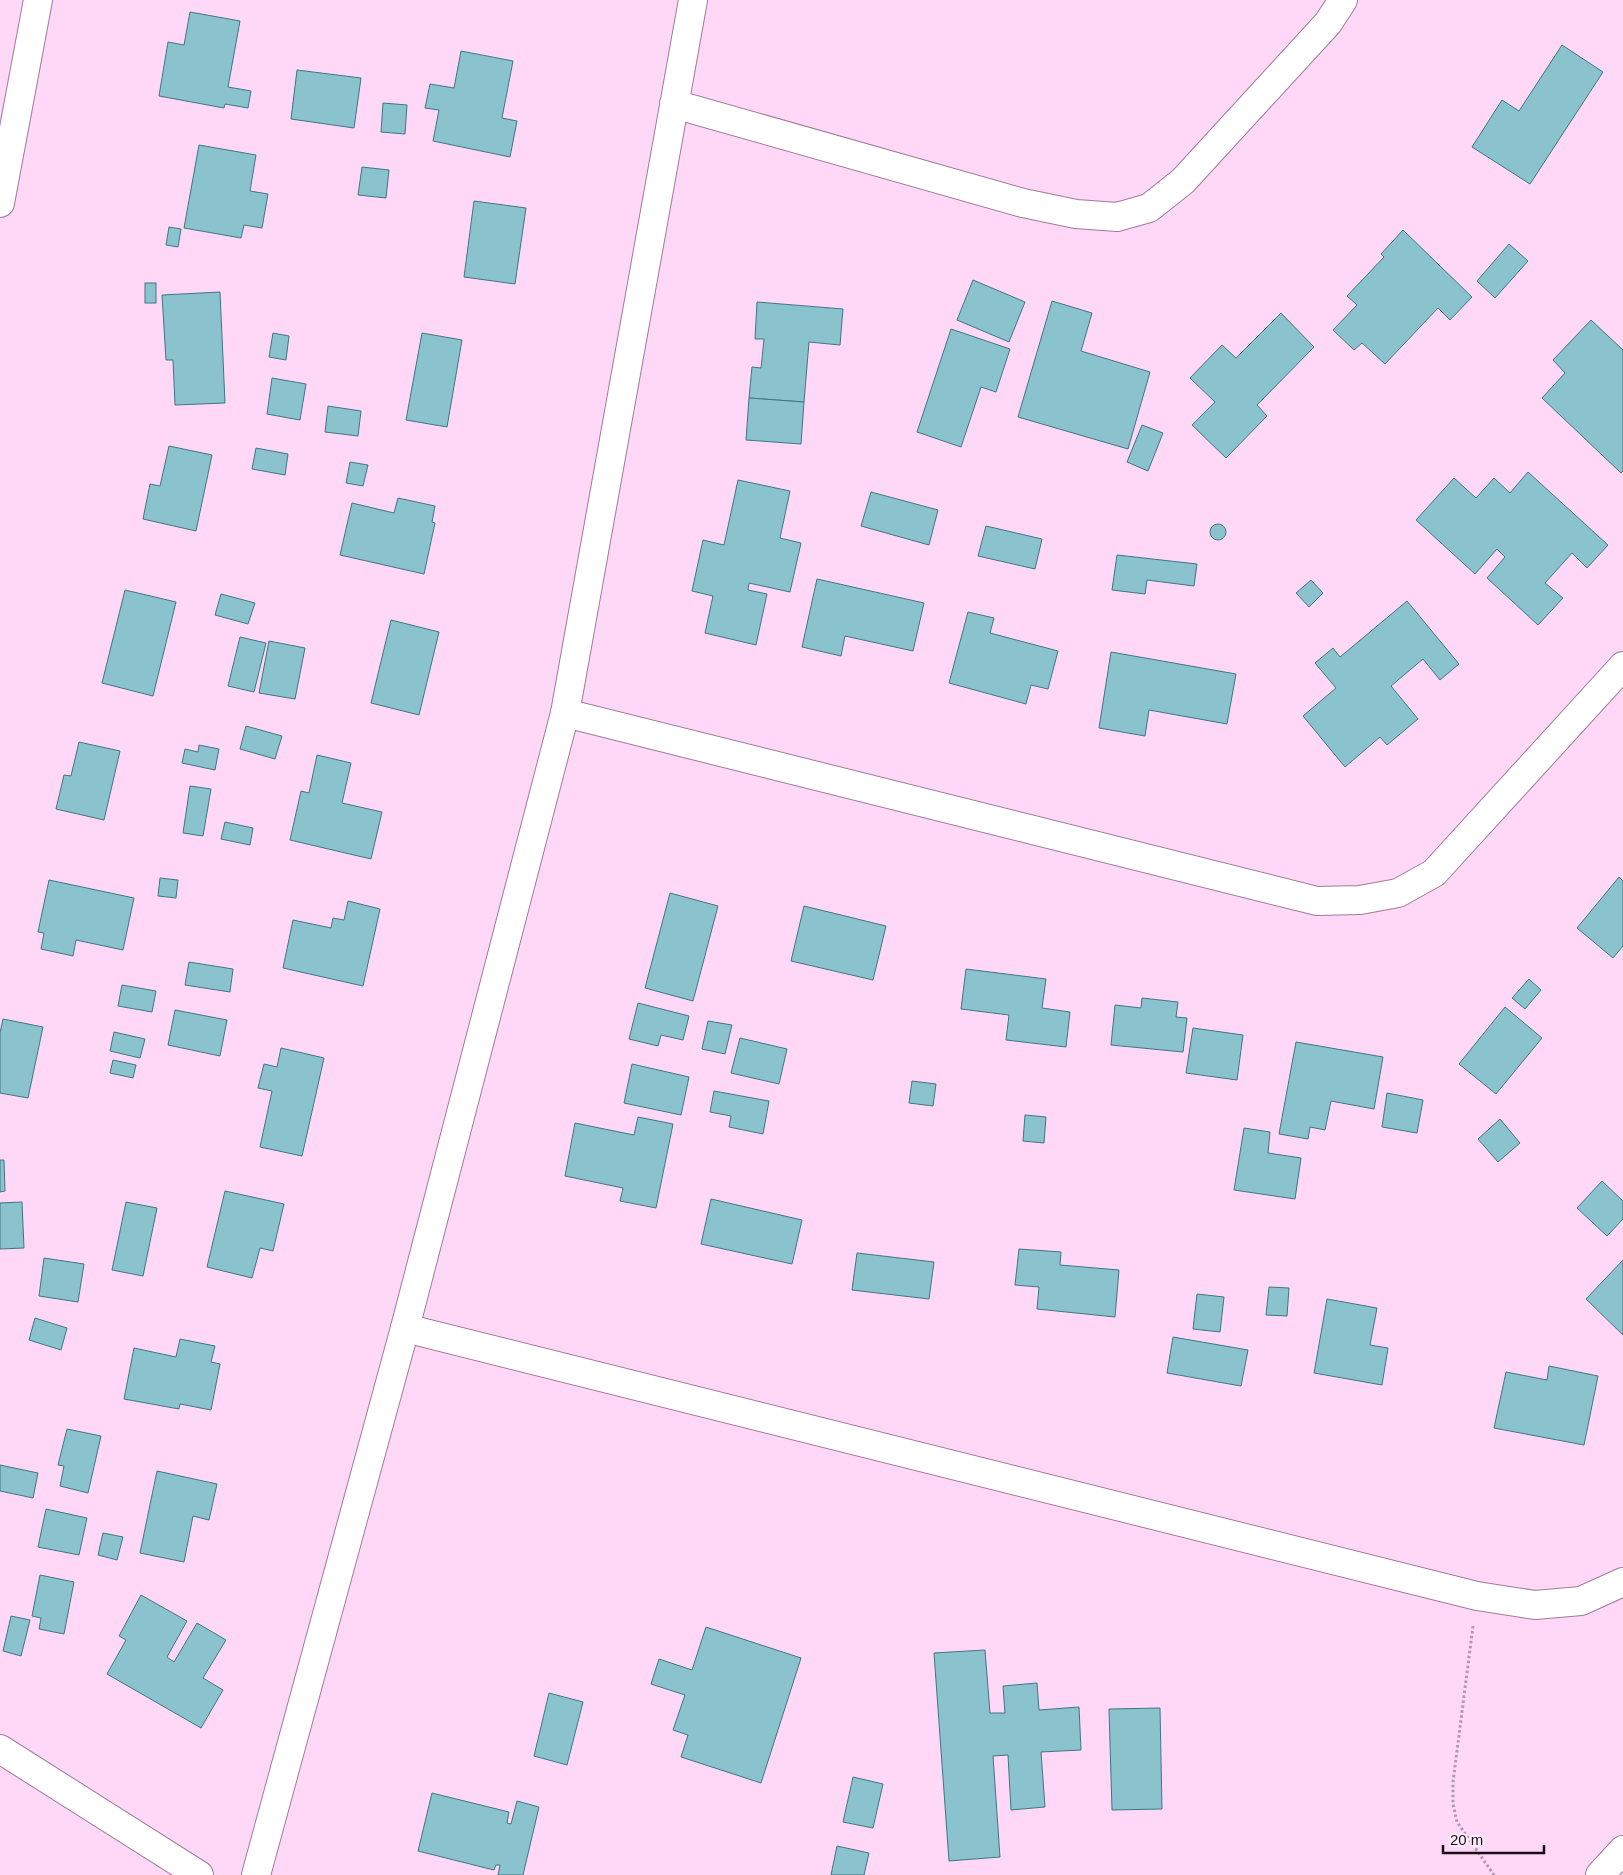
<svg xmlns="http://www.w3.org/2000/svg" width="1623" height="1875" viewBox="0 0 1623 1875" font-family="Arial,sans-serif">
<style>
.building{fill:#8ac2cd;stroke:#407681}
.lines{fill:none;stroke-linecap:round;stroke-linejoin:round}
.minor-casing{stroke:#9f7c99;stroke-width:30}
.path{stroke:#b496af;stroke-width:3;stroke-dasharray:2.5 2.5;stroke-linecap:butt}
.minor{stroke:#fff;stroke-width:28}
</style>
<rect width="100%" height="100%" fill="#ffd8f8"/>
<g class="building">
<polygon points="190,12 240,21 228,87 251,91 248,108 225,104 224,108 159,96 168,42 184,45"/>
<polygon points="1562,45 1603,72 1530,184 1472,147 1502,100 1519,111"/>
<polygon points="461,51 513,61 502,118 517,121 510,157 433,141 439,110 425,108 430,84 454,88"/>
<polygon points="297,70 361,78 354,128 291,119"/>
<polygon points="383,103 407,105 405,134 381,132"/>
<polygon points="199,145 256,155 250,191 268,194 262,228 244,225 241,238 184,228"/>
<polygon points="362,167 389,170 386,198 358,195"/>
<polygon points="474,201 526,208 515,284 464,277"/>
<polygon points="169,227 181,229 178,247 166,245"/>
<polygon points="1403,230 1472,297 1450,320 1438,308 1385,364 1362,343 1354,350 1333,330 1357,305 1347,296 1384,257 1381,254"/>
<polygon points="1509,244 1528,261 1495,298 1477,281"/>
<polygon points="973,280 1025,302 1009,342 957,320"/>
<rect x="145" y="283" width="11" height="20"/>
<polygon points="220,292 225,403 175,405 173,360 166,360 162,295"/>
<polygon points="1052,301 1092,313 1081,351 1150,372 1128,449 1018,417"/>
<polygon points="757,302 843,309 840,345 809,342 804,402 749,398 752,367 761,368 764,339 755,339"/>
<polygon points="1281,313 1314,347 1257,405 1267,416 1226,458 1192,425 1215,402 1190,378 1222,345 1236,358"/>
<polygon points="1591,320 1623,350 1623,471 1621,473 1542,398 1565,373 1553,360"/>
<polygon points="951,329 1010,349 996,392 981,387 961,447 917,432"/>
<polygon points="273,333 289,336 286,360 269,357"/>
<polygon points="422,333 462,340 447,427 406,420"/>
<polygon points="272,378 306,384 300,420 267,414"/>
<polygon points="749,398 804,402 801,444 746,440"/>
<polygon points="328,406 361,411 358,436 325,432"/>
<polygon points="1142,425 1163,433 1148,471 1127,462"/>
<polygon points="169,446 212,455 196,531 143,519 150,484 160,486"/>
<polygon points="256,448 288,454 285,475 252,469"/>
<polygon points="350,462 368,465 363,486 346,483"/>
<polygon points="1528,472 1608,545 1587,568 1572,553 1545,583 1563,598 1538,625 1487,578 1505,557 1497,549 1475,574 1416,520 1454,478 1476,498 1494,478 1510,493"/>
<polygon points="738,480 790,491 780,538 801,543 790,592 749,583 748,590 767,594 756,645 705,633 713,596 692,591 703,540 724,545"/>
<polygon points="871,492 938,510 929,545 861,526"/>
<polygon points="398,498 435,506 432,522 435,523 424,574 340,555 352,503 394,513"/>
<circle cx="1218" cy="532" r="8"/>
<polygon points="986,526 1042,539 1035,569 978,556"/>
<polygon points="1117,555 1197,564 1194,586 1147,580 1145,594 1112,590"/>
<polygon points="817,579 924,603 913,651 845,636 841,656 802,647"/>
<polygon points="1311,580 1323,593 1309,607 1296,593"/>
<polygon points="125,590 176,602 153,696 102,683"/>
<polygon points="221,594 255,603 248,624 215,615"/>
<polygon points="1407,601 1459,664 1440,680 1423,659 1391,686 1418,719 1387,745 1380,737 1345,767 1303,716 1336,688 1315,663 1333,648 1340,657"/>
<polygon points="968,612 994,618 990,633 1058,651 1048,689 1031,685 1026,704 949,683"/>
<polygon points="391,620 439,632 419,715 371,703"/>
<polygon points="240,637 266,643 254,692 228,686"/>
<polygon points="269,641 305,648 295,699 259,693"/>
<polygon points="1111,652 1236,674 1227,724 1149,710 1145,736 1099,728"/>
<polygon points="246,726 282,736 275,759 240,749"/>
<polygon points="79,742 120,751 104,820 56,809 64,775 71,776"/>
<polygon points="199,745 219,749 215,770 182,763 185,749 198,752"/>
<polygon points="317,755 351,763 342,803 382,812 371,859 290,840 301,791 309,793"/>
<polygon points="190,786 211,789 203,836 183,833"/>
<polygon points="225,822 253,828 250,845 221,839"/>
<polygon points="1619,877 1623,881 1623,946 1613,958 1577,928"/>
<polygon points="160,878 178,880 176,898 158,896"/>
<polygon points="49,880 134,898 123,950 76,940 73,956 41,949 44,933 38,932"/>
<polygon points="670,893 718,906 693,1001 645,988"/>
<polygon points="348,901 380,909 363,986 283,968 293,920 331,928 333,918 344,920"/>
<polygon points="804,906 886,926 873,980 791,961"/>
<polygon points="189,962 233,969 230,992 185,985"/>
<polygon points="966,969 1046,979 1042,1008 1070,1012 1066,1047 1006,1040 1009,1015 961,1009"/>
<polygon points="1529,979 1541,990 1525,1009 1512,998"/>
<polygon points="122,985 156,991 152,1012 118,1006"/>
<polygon points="1142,998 1178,1002 1176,1017 1187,1018 1183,1052 1111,1045 1115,1005 1141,1008"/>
<polygon points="638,1003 689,1016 683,1040 661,1035 658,1046 629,1039"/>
<polygon points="1505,1007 1542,1038 1496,1094 1459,1064"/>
<polygon points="175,1010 227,1020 220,1056 168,1045"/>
<polygon points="3,1019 43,1027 28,1098 0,1093 0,1033"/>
<polygon points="708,1021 732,1025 725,1054 702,1049"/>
<polygon points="1193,1028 1243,1035 1237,1080 1186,1073"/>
<polygon points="114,1032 145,1039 140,1058 110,1051"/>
<polygon points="740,1038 787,1049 779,1084 731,1073"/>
<polygon points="1296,1042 1383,1057 1374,1109 1331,1101 1325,1130 1310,1127 1308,1139 1279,1134"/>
<polygon points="281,1048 324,1058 302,1156 260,1147 272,1091 258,1088 264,1064 277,1067"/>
<polygon points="113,1060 136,1065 133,1078 110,1073"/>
<polygon points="632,1064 689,1077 681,1115 624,1103"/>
<polygon points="912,1081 936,1084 933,1106 909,1103"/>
<polygon points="714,1091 769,1101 763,1134 729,1127 731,1116 710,1112"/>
<polygon points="1387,1093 1423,1100 1417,1133 1382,1127"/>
<polygon points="1025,1115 1046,1117 1044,1143 1023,1141"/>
<polygon points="638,1117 673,1124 656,1208 620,1201 623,1188 565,1176 575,1123 634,1135"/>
<polygon points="1500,1119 1520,1143 1498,1162 1478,1139"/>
<polygon points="1244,1128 1270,1132 1268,1153 1301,1158 1295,1199 1234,1190"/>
<polygon points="0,1160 4,1160 5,1191 0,1192"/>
<polygon points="1602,1181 1623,1201 1623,1219 1607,1236 1577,1208"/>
<polygon points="225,1191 284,1204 273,1251 260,1248 252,1278 207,1267"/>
<polygon points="711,1199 802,1220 792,1264 701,1244"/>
<polygon points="22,1202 24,1248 0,1249 0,1203"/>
<polygon points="126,1202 157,1208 143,1276 112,1270"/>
<polygon points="1019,1249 1061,1252 1060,1265 1119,1270 1115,1317 1037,1309 1039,1287 1015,1285"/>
<polygon points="857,1253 934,1262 929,1299 852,1290"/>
<polygon points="44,1258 84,1264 78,1302 39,1296"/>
<polygon points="1623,1260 1623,1335 1586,1299"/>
<polygon points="1269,1287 1289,1288 1287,1316 1266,1315"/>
<polygon points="1197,1294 1224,1297 1220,1332 1193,1329"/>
<polygon points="1327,1299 1377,1308 1370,1345 1388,1348 1382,1385 1314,1373"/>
<polygon points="35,1318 67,1328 61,1350 29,1340"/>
<polygon points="1173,1337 1248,1350 1241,1386 1167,1373"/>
<polygon points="180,1339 215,1346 211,1362 220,1364 211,1410 180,1404 179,1409 124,1399 134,1348 176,1357"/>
<polygon points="1549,1366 1598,1376 1584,1445 1494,1428 1506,1372 1547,1380"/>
<polygon points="67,1429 101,1436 88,1493 60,1486 64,1466 58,1465"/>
<polygon points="0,1465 38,1473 33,1498 0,1491"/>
<polygon points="157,1471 217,1484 209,1520 193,1516 184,1562 140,1553"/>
<polygon points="46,1509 87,1518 79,1555 38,1547"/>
<polygon points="103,1533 123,1537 117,1560 98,1555"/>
<polygon points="40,1575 74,1582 64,1634 39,1629 41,1618 32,1616"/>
<polygon points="141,1595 187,1621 167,1657 174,1662 197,1623 226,1640 203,1678 223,1690 201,1728 107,1674 126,1640 119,1636"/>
<polygon points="11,1616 30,1620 21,1656 3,1651"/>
<polygon points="706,1627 801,1658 761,1783 681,1757 688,1735 673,1730 685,1695 651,1684 659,1659 692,1670"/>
<polygon points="985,1650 990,1713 1005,1713 1003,1686 1037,1683 1039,1710 1079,1707 1081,1750 1041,1752 1045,1807 1011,1810 1008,1755 993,1756 1000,1857 949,1861 934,1653"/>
<polygon points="549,1693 583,1702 567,1765 534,1756"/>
<polygon points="1160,1708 1162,1809 1112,1810 1109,1709"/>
<polygon points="853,1777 883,1784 873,1828 843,1822"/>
<polygon points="432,1793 509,1812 507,1823 511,1824 517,1801 539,1807 523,1875 498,1875 500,1865 496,1865 494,1870 418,1851"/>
<polygon points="837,1846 869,1853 864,1875 831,1875"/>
</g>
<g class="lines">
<g class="minor-casing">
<g id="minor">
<polyline points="674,104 1023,203 1076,214 1117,217 1149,208 1183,181 1328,23 1343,0"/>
<polyline points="0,203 38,0"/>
<polyline points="565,713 1317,901 1360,900 1398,893 1434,873 1623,666"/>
<polyline points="405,1328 1477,1596 1535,1605 1581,1601 1623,1582"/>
<polyline points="0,1749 199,1875"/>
<polyline points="256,1875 405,1328 565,713 693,0"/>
<polyline points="1600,1875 1623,1850"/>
</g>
</g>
<polyline class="path" points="1473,1626 1453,1782 1453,1804 1457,1822 1494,1875"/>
<use href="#minor" class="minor"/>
</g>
<path d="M1443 1845v8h101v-8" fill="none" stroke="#1a0d18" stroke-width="2.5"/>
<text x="1450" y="1845" font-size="15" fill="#1a0d18" stroke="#feeefb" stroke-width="4" paint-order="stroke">20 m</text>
</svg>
